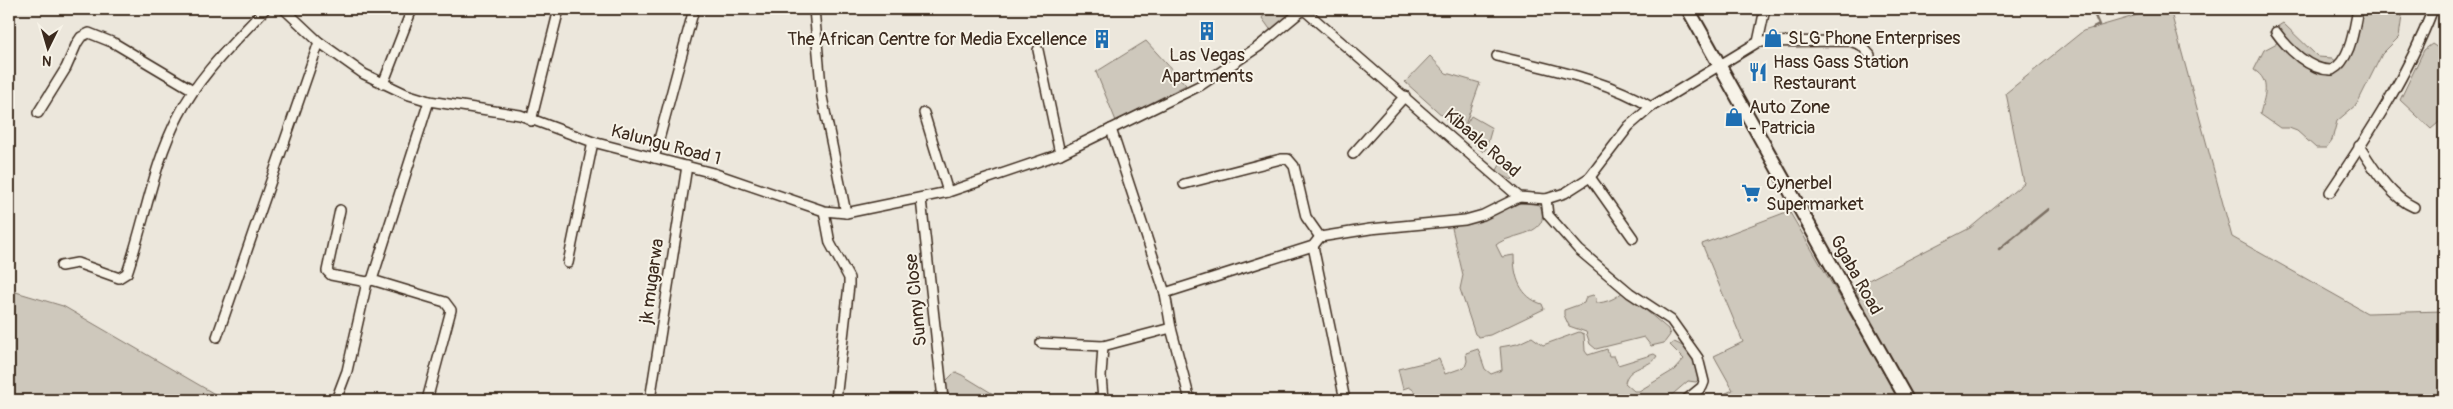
<svg xmlns="http://www.w3.org/2000/svg" width="2453" height="409" viewBox="0 0 2453 409" font-family="Pangolin,sans-serif">
<style>
.green{fill:#cec8bc;stroke:#84796d}
.lines{fill:none;stroke-linecap:round;stroke-linejoin:round}
.stream{stroke:#7c7064;stroke-width:2.5}
.street-casing{stroke:#3b2a1e;stroke-width:12}
.secondary-casing{stroke:#3b2a1e;stroke-width:16}
.street{stroke:#f7f3e8;stroke-width:9}
.secondary{stroke:#f7f3e8;stroke-width:12}
.labels{text-anchor:middle;dominant-baseline:central;stroke-width:4;stroke-linejoin:round;paint-order:stroke}
.poi-label{font-size:18px;fill:#3b2a1e;stroke:#f7f3e8;text-anchor:start}
.street-label{font-size:18px;fill:#3b2a1e;stroke:#f7f3e8}
</style>
<rect width="100%" height="100%" fill="#ece7dc"/>
<filter id="ink" filterUnits="userSpaceOnUse"><feTurbulence type="fractalNoise" baseFrequency=".02" numOctaves="2"/><feDisplacementMap in="SourceGraphic" scale="10" xChannelSelector="R" yChannelSelector="G"/><feConvolveMatrix kernelMatrix="1 2 1 2 8 2 1 2 1" color-interpolation-filters="sRGB"/></filter>
<g filter="url(#ink)">
<g class="green">
<polygon points="1272,9 1298,9 1272,32 1262,18 1266,12"/>
<polygon points="2158,9 2170,9 2232,237 2367,313 2444,311 2444,400 1710,400 1733,390 1714,356 1743,342 1702,244 1789,211 1881,367 1855,287 1970,228 2024,183 2006,93 2083,31"/>
<path d="M2363 9H2403L2399 37 2382 54 2357 104 2337 121 2332 140 2326 148H2316L2297 131 2289 128H2280L2260 114C2264 97 2272 81 2254 70L2264 50 2277 43 2269 32 2283 23 2318 57 2332 58 2344 68Z"/>
<polygon points="1146,41 1186,85 1116,121 1096,72"/>
<polygon points="2432,44 2444,52 2444,118 2431,129 2400,100 2424,50"/>
<polygon points="1430,56 1446,73 1480,83 1464,128 1471,116 1492,128 1486,149 1483,152 1405,82"/>
<polygon points="1501,163 1516,171 1512,180 1496,172"/>
<path d="M1526 203 1540 205C1553 237 1511 232 1496 245L1502 257 1514 255C1514 277 1520 297 1542 304L1544 309 1490 335 1479 337 1475 334 1460 289 1463 275 1452 228 1511 204Z"/>
<polygon points="9,290 63,306 225,400 9,400"/>
<path d="M1623 291 1668 329 1670 335 1664 343 1651 346 1644 337 1596 349 1590 344 1586 332 1569 326 1564 315V310L1584 303 1586 297 1593 295 1596 298V303C1605 303 1618 298 1623 291Z"/>
<path d="M1579 332 1584 334 1585 351 1588 355 1607 349 1609 356H1614L1618 365 1654 354 1657 356C1649 369 1628 365 1625 383L1634 391H1639L1674 370 1684 359 1670 345 1674 342C1691 348 1696 362 1699 379L1696 382 1688 381 1666 400H1660L1658 397 1654 400H1417L1415 391 1409 387 1403 389 1398 369 1439 359 1445 374 1465 367 1467 361 1466 353 1478 349 1485 369 1491 374 1502 370 1500 347 1517 344 1532 337 1543 345Z"/>
<polygon points="955,372 962,375 1003,400 927,400"/>
</g>
<g class="lines">
<g class="stream">
<polyline points="2092,9 2099,25 2093,28"/>
<polyline points="1999,249 2048,209"/>
</g>
<g class="street-casing">
<g id="street">
<polyline points="284,9 319,42 364,74 406,94 429,101 520,115 593,142 713,173 824,211 846,213 948,192 1060,154 1201,85 1258,47 1304,9"/>
<polyline points="814,9 822,97 846,213"/>
<polyline points="1303,9 1519,197 1546,199 1565,193 1590,177 1629,126 1651,107 1758,42 1765,9"/>
<path d="M2276 32C2288 49 2310 71 2332 70 2351 60 2354 28 2358 9"/>
<polyline points="1758,42 1850,41 1861,45 1870,55"/>
<polyline points="1038,50 1060,154"/>
<path d="M1497 56C1548 69 1606 79 1651 107"/>
<polyline points="383,84 412,9"/>
<polyline points="38,113 66,68 77,43 81,37 89,33 114,43 193,90"/>
<polyline points="924,113 948,192"/>
<polyline points="531,121 559,9"/>
<polyline points="1111,129 1165,293 1171,328 1190,400"/>
<path d="M2359 146C2374 168 2389 196 2414 207"/>
<polyline points="1353,154 1405,96"/>
<polyline points="654,158 694,9"/>
<polyline points="1590,177 1633,238"/>
<polyline points="1184,184 1281,159 1288,159 1294,166 1306,217 1320,237"/>
<path d="M2330 192C2369 134 2408 75 2433 9"/>
<polyline points="921,199 943,399"/>
<polyline points="1546,199 1548,215 1579,250 1630,293 1671,320 1688,344 1698,358 1704,382 1702,387 1686,400"/>
<polyline points="340,210 327,271 331,275 367,282"/>
<polyline points="824,211 830,243 849,278 849,285 836,400"/>
<polyline points="1313,246 1345,400"/>
<polyline points="568,263 593,142"/>
<path d="M61 266 77 263 119 278 127 273C145 221 153 164 179 115 200 74 235 42 265 9"/>
<polyline points="1165,293 1313,246 1320,237 1370,229 1465,220 1483,215 1519,197"/>
<polyline points="217,337 319,42"/>
<polyline points="1041,343 1103,346 1171,328"/>
<polyline points="336,400 347,371 367,282 372,280"/>
<polyline points="427,400 451,310 445,302 372,280 429,101"/>
<polyline points="650,400 687,166"/>
<polyline points="1103,400 1101,376 1103,346"/>
</g>
</g>
<g class="secondary-casing">
<polyline id="secondary" points="1688,9 1907,400"/>
</g>
<use href="#street" class="street"/>
<use href="#secondary" class="secondary"/>
</g>
</g>
<defs>
<g id="building-bare" transform="scale(1.5)"><path d="M-4-6H4V6H1V3H-1V6H-4ZM-2.5-4.3h1.7v1.8h-1.7ZM.8-4.3h1.7v1.8H.8ZM-2.5-1h1.7V.8h-1.7ZM.8-1h1.7V.8H.8Z" fill="#1f6fb2" stroke="#f7f3e8" stroke-width="2.5" paint-order="stroke"/></g>
<g id="shop-bare" transform="scale(1.5)"><path d="M-5-2.5h2.3a2.7 3.5 0 0 1 5.4 0H5L5.5 6h-11ZM-1.5-2.5h3a1.5 2.3 0 0 0-3 0Z" fill="#1f6fb2" stroke="#f7f3e8" stroke-width="2.5" paint-order="stroke"/></g>
<g id="restaurant-bare" transform="scale(1.5)"><path d="M-5-6h1v4h1v-4h1v4h1v-4h1v5L-1.5 .5V6h-2V.5L-5-1ZM5-6V6H3V1.5H1.5Q1.5-4 5-6Z" fill="#1f6fb2" stroke="#f7f3e8" stroke-width="2.5" paint-order="stroke"/></g>
<g id="supermarket-bare" transform="scale(1.5)"><path d="M-6-5.5h2.5l.6 2H6L4.5 2H-2.5L-4.4-4H-6ZM-1.5 3.2a1.3 1.3 0 1 0 .1 0ZM3 3.2a1.3 1.3 0 1 0 .1 0Z" fill="#1f6fb2" stroke="#f7f3e8" stroke-width="2.5" paint-order="stroke"/></g>
</defs>
<g fill-rule="evenodd">
<use href="#building-bare" x="1207" y="31"/>
<use href="#shop-bare" x="1773" y="38"/>
<use href="#building-bare" x="1102" y="39"/>
<use href="#restaurant-bare" x="1758" y="72"/>
<use href="#shop-bare" x="1734" y="117"/>
<use href="#supermarket-bare" x="1751" y="193"/>
</g>
<g class="labels">
<g class="poi-label">
<text x="1788" y="38">SLG Phone Enterprises</text>
<text x="1087" y="39" text-anchor="end">The African Centre for Media Excellence</text>
<text x="1207" y="55" text-anchor="middle">Las Vegas<tspan x="1207" dy="21">Apartments</tspan></text>
<text x="1773" y="62">Hass Gass Station<tspan x="1773" dy="21">Restaurant</tspan></text>
<text x="1749" y="107">Auto Zone<tspan x="1749" dy="21">- Patricia</tspan></text>
<text x="1766" y="183">Cynerbel<tspan x="1766" dy="21">Supermarket</tspan></text>
</g>
<g class="street-label">
<text transform="translate(1482 143) rotate(41)">Kibaale Road</text>
<text transform="translate(666 145) rotate(15)">Kalungu Road 1</text>
<text transform="translate(1856 275) rotate(61)">Ggaba Road</text>
<text transform="translate(652 281) rotate(-82)">jk mugarwa</text>
<text transform="translate(916 300) rotate(-96)">Sunny Close</text>
</g>
</g>
<rect width="2453" height="409" fill="none" stroke="#f7f3e8" stroke-width="30"/>
<rect x="15" y="15" width="2423" height="379" fill="none" stroke="#3b2a1e" stroke-width="2" filter="url(#ink)"/>
<g transform="translate(48 48) rotate(185)" stroke="#f7f3e8" stroke-width="4" paint-order="stroke">
<path d="M0-4L9 19L0 12L-9 19Z" fill="#3b2a1e"/>
<text y="-8" font-size="14" font-weight="bold" text-anchor="middle" fill="#3b2a1e">N</text>
</g>
</svg>
